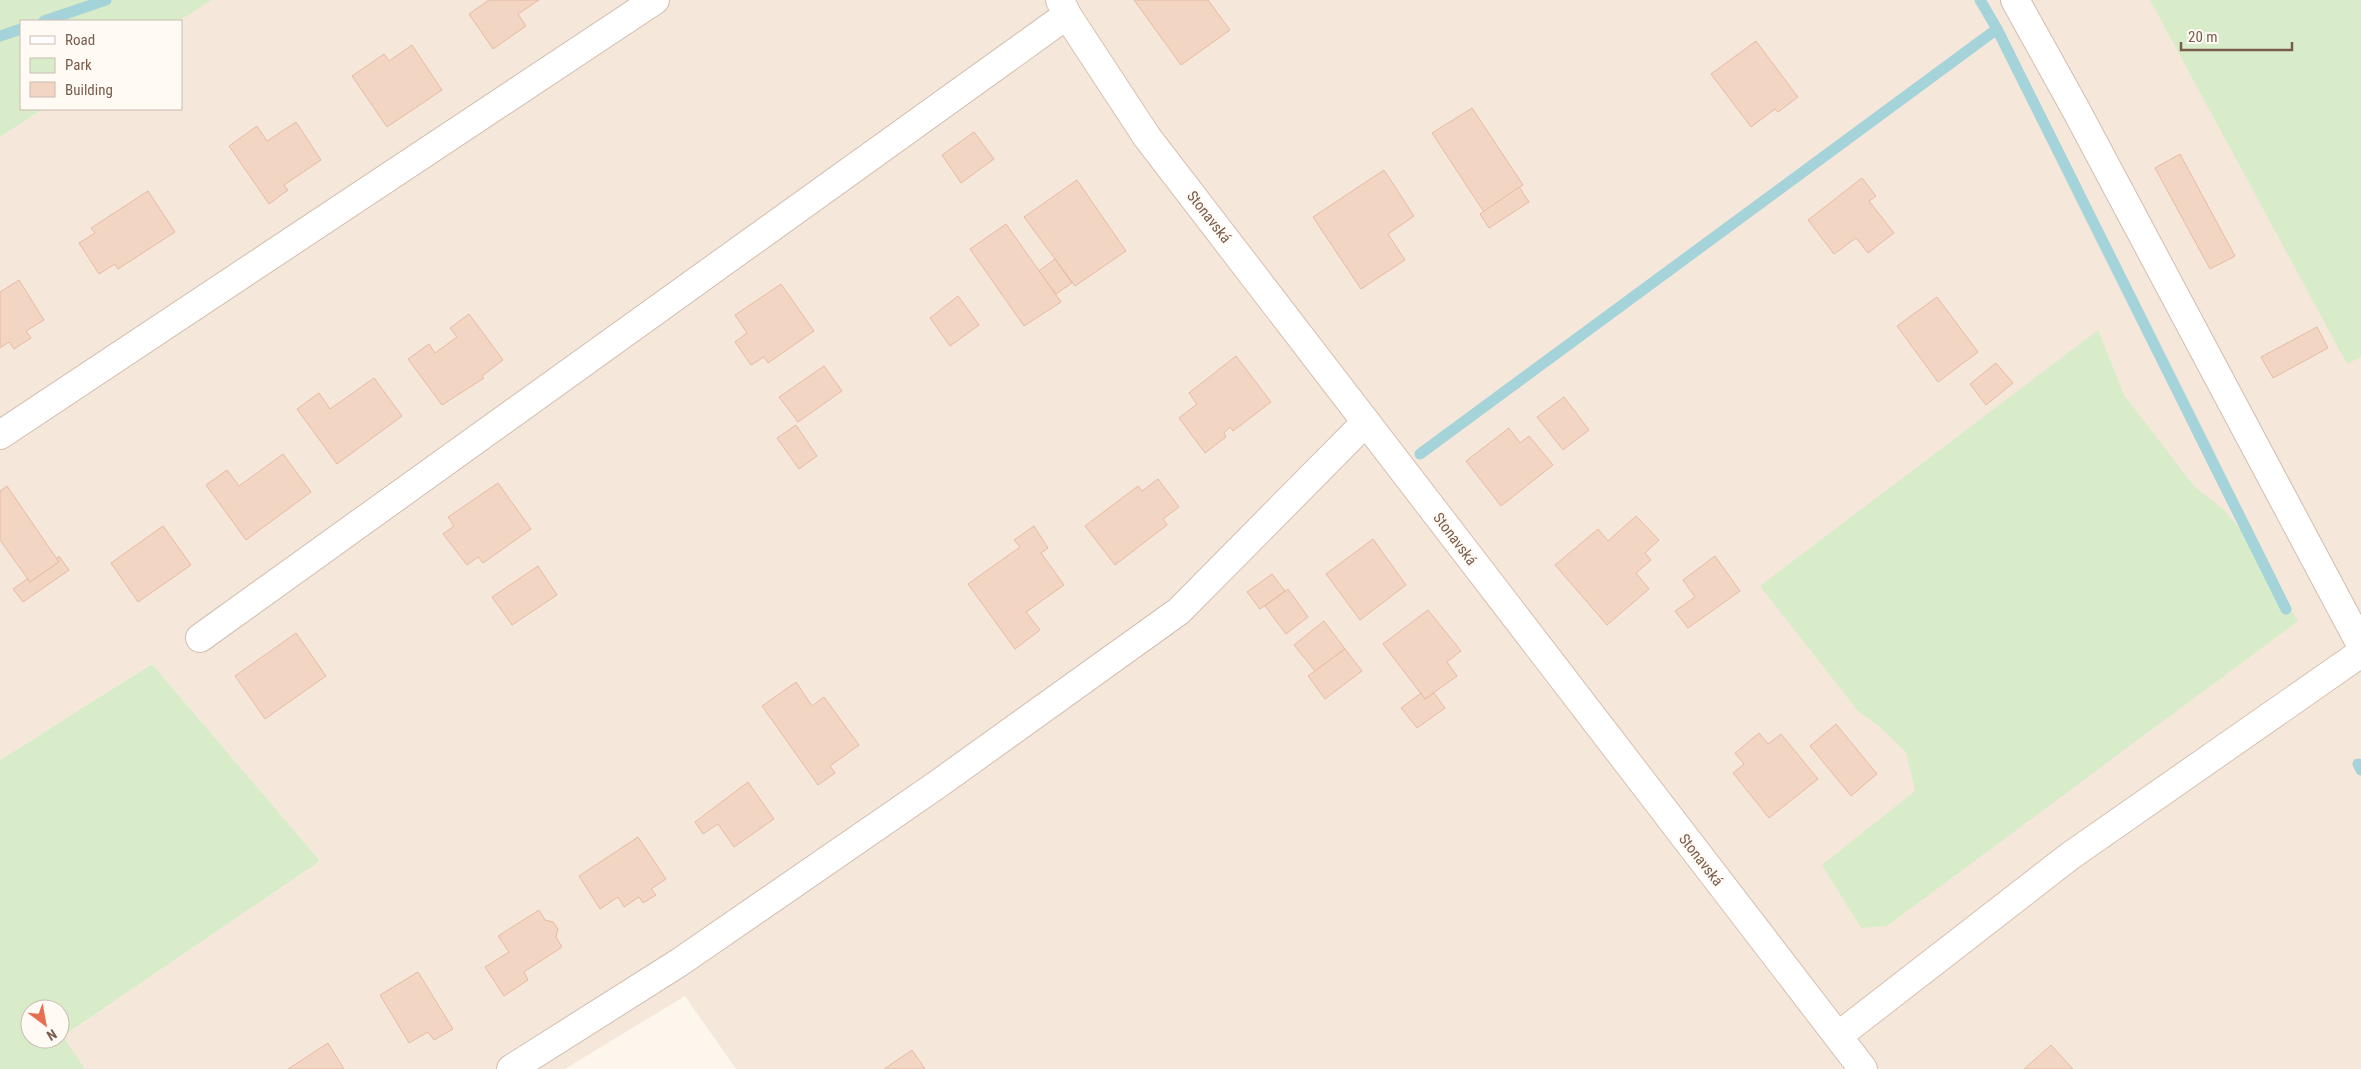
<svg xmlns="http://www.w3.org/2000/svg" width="2361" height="1069" viewBox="0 0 2361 1069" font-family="'Roboto Condensed',sans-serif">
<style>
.residential{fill:#f5e8da}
.green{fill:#d8ecc9;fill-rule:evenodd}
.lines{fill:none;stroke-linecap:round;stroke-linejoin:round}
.stream{stroke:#a5d3da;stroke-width:11}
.building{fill:#f3d5c3;stroke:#e6bba3}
.street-casing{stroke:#d1beb0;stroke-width:30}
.secondary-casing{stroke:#d6c0b0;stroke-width:30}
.street{stroke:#fff;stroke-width:28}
.secondary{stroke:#fff;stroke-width:28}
.labels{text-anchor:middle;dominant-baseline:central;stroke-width:4;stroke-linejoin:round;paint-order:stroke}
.street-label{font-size:15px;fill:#7a5c4d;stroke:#fffaf3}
</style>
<rect width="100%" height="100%" fill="#fdf6ec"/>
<polygon class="residential" points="173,0 2361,0 2361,1069 736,1069 685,996 565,1069 85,1069 63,1036 320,861 152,664 0,760 0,137 43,109 181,109 181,21 168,21"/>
<g class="green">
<polygon points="0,0 211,0 179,21 21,21 21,109 43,109 0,137"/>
<polygon points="2150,0 2361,0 2361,357 2347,364"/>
<polygon points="2098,330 2124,395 2194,486 2224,510 2249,540 2298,621 1887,926 1861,928 1822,865 1915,791 1906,752 1880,727 1858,711 1760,586"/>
<path d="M152 664 320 861 63 1036 85 1069H0V760ZM30 1009H60V1039H30Z"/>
</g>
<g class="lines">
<g class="stream">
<polyline points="1980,0 1997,29 2286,609"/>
<polyline points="44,21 106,0"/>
<polyline points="0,36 21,29"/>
<polyline points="1420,454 1997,29"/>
<polyline points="2358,764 2361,770"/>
</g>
</g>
<g class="building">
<polygon points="489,0 539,0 518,14 526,26 493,49 469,14"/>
<polygon points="1134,0 1208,0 1230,30 1181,65"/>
<polygon points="1756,41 1798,97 1778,112 1775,109 1751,127 1711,74"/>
<polygon points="412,45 442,90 387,127 352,76 384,54 389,61"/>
<polygon points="1472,108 1523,185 1484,212 1432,133"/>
<polygon points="296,122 321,160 284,185 288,190 269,204 229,146 257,126 267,141"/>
<polygon points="974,132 994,159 961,183 942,155"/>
<polygon points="2180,154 2235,256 2210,269 2155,168"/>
<polygon points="1384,170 1414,216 1388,234 1405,260 1361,289 1313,217"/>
<polygon points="1862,178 1876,196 1869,201 1894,233 1868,253 1856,238 1834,254 1808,220"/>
<polygon points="1077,180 1126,251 1075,286 1024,217"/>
<polygon points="1519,187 1529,202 1489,228 1480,214"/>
<polygon points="148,191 175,232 118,269 115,264 99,274 79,243 95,233 91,228"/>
<polygon points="1006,224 1061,302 1024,326 970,249"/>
<polygon points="1055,259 1072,283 1056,294 1039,271"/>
<polygon points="19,280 44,320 26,331 31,338 14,349 9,342 0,348 0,292"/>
<polygon points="781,284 814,331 768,363 764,357 751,365 735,342 747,333 735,315"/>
<polygon points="958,296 979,325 950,346 930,318"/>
<polygon points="1937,297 1978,352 1938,382 1897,326"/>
<polygon points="469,314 503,360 482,376 484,378 442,405 408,359 429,344 435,353 457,337 450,328"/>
<polygon points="2317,327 2328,348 2273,378 2261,357"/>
<polygon points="1236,356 1271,402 1233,431 1230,427 1224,433 1226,437 1205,453 1179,418 1197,404 1189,393"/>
<polygon points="1996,363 2013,383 1986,405 1970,384"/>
<polygon points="824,366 842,391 798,422 779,397"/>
<polygon points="374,378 402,416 337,464 297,409 319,393 330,409"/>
<polygon points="1564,397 1589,430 1563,450 1537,417"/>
<polygon points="796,425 817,456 799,469 777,438"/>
<polygon points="1509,428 1520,443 1529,436 1553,465 1501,506 1466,461"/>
<polygon points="283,454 311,492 246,540 206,485 227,470 239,486"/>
<polygon points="1158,479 1179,507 1163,519 1167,525 1115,565 1085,526 1138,486 1142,491"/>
<polygon points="498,483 531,529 483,563 478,557 467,565 443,534 454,526 448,517"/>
<polygon points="7,486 59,562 30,582 0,540 0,491"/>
<polygon points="1636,516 1659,540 1645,553 1651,560 1636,573 1649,589 1607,625 1555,565 1598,529 1608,541"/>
<polygon points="163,526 191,565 138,602 111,563"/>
<polygon points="1034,526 1048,548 1041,553 1064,585 1026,612 1040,630 1015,649 968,584 1020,547 1014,540"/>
<polygon points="1373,539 1406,585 1360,620 1326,574"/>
<polygon points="59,556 69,570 23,602 13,589 27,579 30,582 59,562 57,558"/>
<polygon points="1715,556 1740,591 1688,628 1675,611 1695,597 1683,580"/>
<polygon points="538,566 557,595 512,625 492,597"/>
<polygon points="1272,574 1285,591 1260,609 1247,592"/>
<polygon points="1288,589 1308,617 1286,634 1265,606"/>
<polygon points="1428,610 1461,651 1447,662 1457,676 1425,699 1383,644"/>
<polygon points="1324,621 1345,649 1315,671 1294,645"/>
<polygon points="296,633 326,676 265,719 235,676"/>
<polygon points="1345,649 1362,671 1325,699 1308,676"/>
<polygon points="796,682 812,706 824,697 859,745 830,766 835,773 818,785 762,706"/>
<polygon points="1421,693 1425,699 1434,693 1445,708 1417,728 1401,708"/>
<polygon points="1836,724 1877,774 1851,796 1810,746"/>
<polygon points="1759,733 1768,744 1781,734 1818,779 1769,818 1733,773 1744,764 1735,753"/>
<polygon points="748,782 774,819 734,847 718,824 703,834 695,822"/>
<polygon points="638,837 666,879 651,889 656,895 643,903 639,897 624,907 618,897 600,909 579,876"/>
<polygon points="539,910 545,920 553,922 558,929 556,937 562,947 524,972 528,980 504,996 485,967 509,952 498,936"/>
<polygon points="418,972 453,1029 434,1040 428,1032 409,1043 380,995"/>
<polygon points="328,1043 344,1069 288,1069"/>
<polygon points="2051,1045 2073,1069 2024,1069"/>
<polygon points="912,1050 925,1069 884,1069"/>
</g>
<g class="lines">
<g class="street-casing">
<g id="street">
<polyline points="2015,0 2075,108 2361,645"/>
<polyline points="0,435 655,0"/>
<polyline points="200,638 1067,15"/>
<polyline points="511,1069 680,962 938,784 1179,611 1366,422"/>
</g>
</g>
<g class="secondary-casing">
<g id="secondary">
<polyline points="1060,0 1067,15 1147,137 1863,1069"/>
<polyline points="1838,1036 2070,856 2361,653"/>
</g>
</g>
<use href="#street" class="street"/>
<use href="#secondary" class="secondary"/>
</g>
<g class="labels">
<g class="street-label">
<text transform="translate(1209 217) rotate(52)">Stonavská</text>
<text transform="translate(1455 539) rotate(53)">Stonavská</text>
<text transform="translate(1701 860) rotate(52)">Stonavská</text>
</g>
</g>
<rect x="20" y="20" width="162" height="90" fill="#fffaf3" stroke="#cabbb1"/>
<rect x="30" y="36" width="25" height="8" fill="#ffffff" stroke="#cabbb1"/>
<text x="65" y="45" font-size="15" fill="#7a5c4d">Road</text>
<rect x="30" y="58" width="25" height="15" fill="#d8ecc9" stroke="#cabbb1"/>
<text x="65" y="70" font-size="15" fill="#7a5c4d">Park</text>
<rect x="30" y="82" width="25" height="15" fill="#f3d5c3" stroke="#cabbb1"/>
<text x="65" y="95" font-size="15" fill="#7a5c4d">Building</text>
<g transform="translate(45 1024) rotate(148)"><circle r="24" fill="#fffaf3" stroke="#cabbb1"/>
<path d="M0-4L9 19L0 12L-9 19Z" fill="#e76f51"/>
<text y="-8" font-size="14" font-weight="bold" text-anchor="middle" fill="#7a5c4d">N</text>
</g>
<path d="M2181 42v8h111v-8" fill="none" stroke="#7a5c4d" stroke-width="2.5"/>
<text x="2188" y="42" font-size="15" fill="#7a5c4d" stroke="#fffaf3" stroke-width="4" paint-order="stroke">20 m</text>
</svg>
